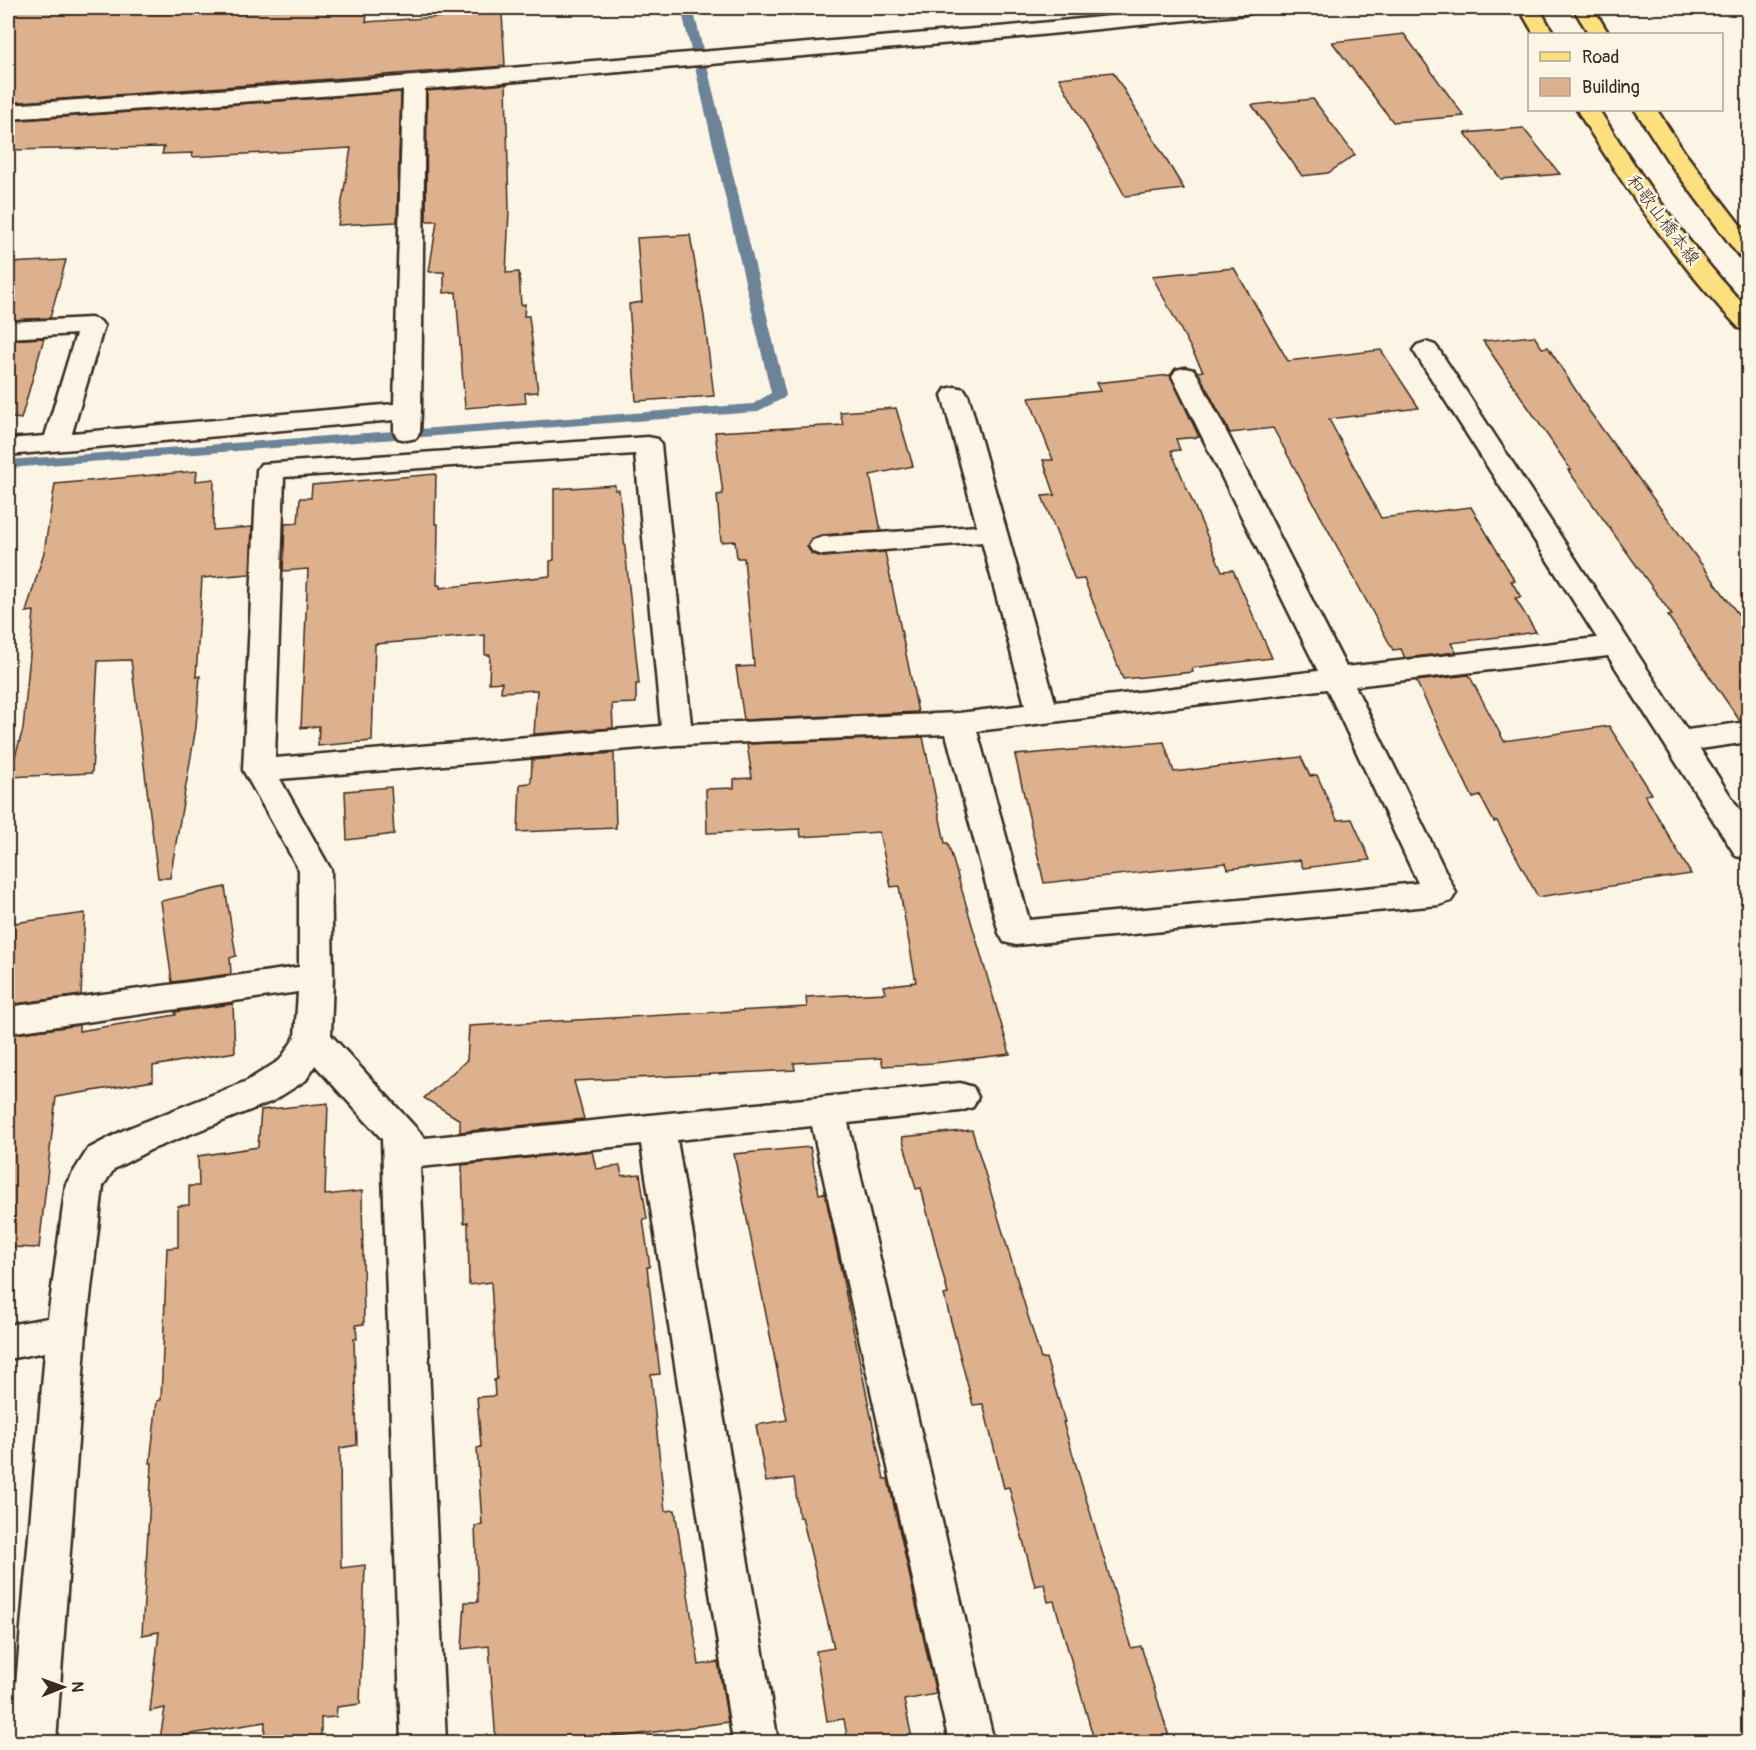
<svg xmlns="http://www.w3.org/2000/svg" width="1756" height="1750" viewBox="0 0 1756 1750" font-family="Pangolin,'Klee One',sans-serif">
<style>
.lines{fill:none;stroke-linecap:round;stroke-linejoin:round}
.stream{fill:#6c8398;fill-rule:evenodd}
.building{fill:#ddb18e;stroke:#3b2a1e;stroke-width:1.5}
.minor-casing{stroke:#3b2a1e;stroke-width:5}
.major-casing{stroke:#3b2a1e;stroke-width:5}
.minor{fill:#fcf5e5;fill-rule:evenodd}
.major{fill:#fce080;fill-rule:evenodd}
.labels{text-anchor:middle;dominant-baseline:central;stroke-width:5;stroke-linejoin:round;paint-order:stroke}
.far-street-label{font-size:18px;fill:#3b2a1e;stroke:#fcf5e5}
</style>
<rect width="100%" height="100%" fill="#fcf5e5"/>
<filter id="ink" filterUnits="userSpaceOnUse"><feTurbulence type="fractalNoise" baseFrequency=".0167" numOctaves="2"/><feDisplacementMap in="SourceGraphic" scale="12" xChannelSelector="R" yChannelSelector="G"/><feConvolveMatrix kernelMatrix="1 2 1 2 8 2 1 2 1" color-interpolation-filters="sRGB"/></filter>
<g filter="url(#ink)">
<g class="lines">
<polygon class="stream" points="681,8 693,8 786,395 784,398 756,412 8,468 8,460 753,404 771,393"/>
</g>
<g class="building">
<polygon points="69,8 199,8 198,13 306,8 368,8 366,22 502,13 505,66 8,103 8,10"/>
<polygon points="1404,34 1464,116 1393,122 1332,42"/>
<polygon points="1113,72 1150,133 1184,189 1125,196 1059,78"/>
<polygon points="506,84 509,211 506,273 519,272 521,305 525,304 524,316 529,316 538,392 525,393 526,403 465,408 456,292 444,293 444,272 429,272 437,221 426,221 427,91"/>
<polygon points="401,92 397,222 338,225 351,148 192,157 193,153 162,154 164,147 8,150 8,121"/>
<polygon points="1313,99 1355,155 1328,173 1302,176 1252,105"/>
<polygon points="1523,128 1560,174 1501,179 1465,133"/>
<polygon points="690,235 704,316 714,396 636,401 629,304 642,302 637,238"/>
<polygon points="66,260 50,318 8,320 8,263"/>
<polygon points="1234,268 1288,361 1381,350 1419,408 1329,419 1381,518 1471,507 1515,581 1511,581 1521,597 1515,598 1536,632 1451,643 1456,652 1405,658 1401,649 1393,650 1273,428 1230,433 1198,372 1203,371 1152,276"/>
<polygon points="1534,336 1542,348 1548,347 1589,411 1749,629 1749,720 1740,721 1668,616 1672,615 1568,470 1571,470 1483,341"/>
<polygon points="44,338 21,419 8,417 8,340"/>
<polygon points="1170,375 1199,437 1176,439 1180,450 1171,451 1222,571 1233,570 1272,658 1192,668 1193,672 1123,679 1084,579 1075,580 1042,496 1055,495 1043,460 1053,460 1029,398 1100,391 1096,383"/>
<polygon points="896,408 913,466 870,475 881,531 822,535 811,539 807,547 812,554 823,557 885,552 918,712 744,720 736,667 754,666 744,558 737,558 735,541 721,542 717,495 723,494 715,432 843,425 840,412"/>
<polygon points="197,471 196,481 214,479 213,530 252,527 250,574 202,578 196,677 200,676 196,727 170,878 158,878 131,660 98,661 92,773 9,777 23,729 34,611 26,612 44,552 55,484"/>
<polygon points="436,474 435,524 438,524 437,585 440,585 440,588 550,576 550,561 554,560 554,489 615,485 615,490 619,490 639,684 636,684 636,703 612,704 613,728 534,734 537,690 501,692 502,682 489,683 490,655 485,655 485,635 375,644 372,741 318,746 319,726 301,728 308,569 283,571 285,524 298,523 300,498 311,498 312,485"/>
<polygon points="1469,675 1504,741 1609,726 1652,794 1645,795 1691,874 1538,897 1497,821 1494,822 1480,796 1473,798 1416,681"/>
<polygon points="923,737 945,843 948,843 1010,1054 934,1063 883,1066 881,1058 794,1063 795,1070 574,1081 584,1119 460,1132 460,1120 424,1098 467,1060 469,1026 807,1007 806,997 885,993 883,986 916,982 899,886 891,887 879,832 801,837 800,829 707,833 706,789 734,788 734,779 752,778 747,744"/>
<polygon points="1164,742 1174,772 1301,757 1310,776 1317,775 1337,820 1352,819 1370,860 1303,868 1300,860 1228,869 1226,863 1044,883 1015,755"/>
<polygon points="614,753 616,828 518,832 520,784 531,783 532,760"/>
<polygon points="391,787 394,834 347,840 345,791"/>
<polygon points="225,887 236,956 230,958 231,974 172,982 161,901"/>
<polygon points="85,913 81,995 8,1005 14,923"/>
<polygon points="233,1004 235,1052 153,1066 153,1081 56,1097 39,1248 8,1247 8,1035 79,1025 79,1031 176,1015 175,1012"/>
<polygon points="328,1103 325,1195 362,1191 364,1324 356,1325 357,1339 354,1339 357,1445 340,1448 341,1568 365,1565 360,1704 337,1707 336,1717 321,1718 321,1737 283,1743 264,1743 265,1722 160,1739 165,1708 150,1711 159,1632 142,1635 152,1463 150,1463 157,1401 161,1400 167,1248 178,1247 178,1206 189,1205 189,1186 199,1186 198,1156 258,1147 261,1110"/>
<polygon points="972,1130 1041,1359 1046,1358 1065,1422 1063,1422 1131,1648 1141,1646 1171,1743 1095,1743 1054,1601 1048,1602 1044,1584 1035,1586 1009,1487 1004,1488 983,1404 973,1405 944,1295 948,1294 921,1188 916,1189 902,1137"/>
<polygon points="810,1147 819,1194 825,1193 884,1479 888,1479 936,1694 904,1700 913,1743 848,1743 844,1719 827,1721 816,1651 834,1648 802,1517 799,1517 794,1478 766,1482 756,1425 787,1420 734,1154"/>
<polygon points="592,1151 596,1169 620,1166 622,1176 640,1174 647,1219 643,1219 650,1267 647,1267 660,1374 651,1375 665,1511 675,1510 699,1665 718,1662 728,1722 574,1743 496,1743 489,1646 462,1649 465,1602 478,1602 475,1526 482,1525 477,1448 481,1447 477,1397 495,1396 494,1380 497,1379 491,1282 469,1285 468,1222 464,1223 462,1165"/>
</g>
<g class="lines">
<g class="minor-casing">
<g id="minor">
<polygon points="1190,8 1257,8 1254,12 1247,14 1010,38 425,89 421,411 420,432 416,438 407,440 398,438 394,432 394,420 8,455 8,439 45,436 76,334 8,338 8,322 91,318 100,321 104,326 72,433 394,404 403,90 8,119 8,105 414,76 1010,26"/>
<path d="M1426 342 1435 345 1439 350 1687 730 1748 722V742L1700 749 1748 823V859L1736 856 1608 656 1355 686 1456 893 1451 901 1439 905 1016 945 1004 942 999 933 946 734 677 745 280 779 331 870 333 977 331 1035 425 1138 960 1083 973 1087 978 1097 973 1107 960 1111 848 1123 994 1742H949L812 1126 677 1140 778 1742H733L641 1144 420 1167 446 1742H401L382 1139 315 1065 306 1080 273 1101 150 1150 114 1169 103 1186 86 1332 56 1742H11L45 1352 8 1359V1325L48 1318 66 1184 88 1149 124 1130 247 1081 280 1060 295 1037 298 992 8 1033V1007L299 967V870L243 770 257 470 261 464 648 437 658 439 661 445 691 724 959 713 1025 705 982 542 823 555 813 552 809 546 813 540 823 537 977 526 942 395 946 389 955 387 964 389 968 395 1055 702 1318 671 1172 376 1176 370 1185 368 1194 370 1198 376 1346 667 1597 638 1413 350 1417 345ZM635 454 661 726 275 758 284 477ZM1327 689 1418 883 1029 920 977 731Z"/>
</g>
</g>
<g class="major-casing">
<g id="major">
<polygon points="1519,8 1539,8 1554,34 1534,34"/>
<polygon points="1573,8 1593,8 1609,34 1589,34"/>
<path d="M1577 110H1599C1643 180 1690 248 1748 309V330L1739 328C1676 262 1624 188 1577 110Z"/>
<polygon points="1635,110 1657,110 1685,153 1748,235 1748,258 1739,256 1668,161"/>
</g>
</g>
<use href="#minor" class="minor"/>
<use href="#major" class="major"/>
</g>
</g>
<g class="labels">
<g class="far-street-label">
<text transform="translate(1663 220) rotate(53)">和歌山橋本線</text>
</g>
</g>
<rect width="1756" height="1750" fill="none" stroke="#fcf5e5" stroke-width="30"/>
<rect x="15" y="15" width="1726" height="1720" fill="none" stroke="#3b2a1e" stroke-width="2" filter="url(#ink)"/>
<rect x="1528" y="33" width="195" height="78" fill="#fcf5e5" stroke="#afa495" stroke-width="1.5"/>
<rect x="1540" y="52" width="30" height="9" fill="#fce080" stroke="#afa495" stroke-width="1.5"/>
<text x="1582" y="63" font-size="18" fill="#3b2a1e">Road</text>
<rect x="1540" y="78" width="30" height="18" fill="#ddb18e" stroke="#afa495" stroke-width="1.5"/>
<text x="1582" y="93" font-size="18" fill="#3b2a1e">Building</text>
<g transform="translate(63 1687) rotate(89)" stroke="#fcf5e5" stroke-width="4.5" paint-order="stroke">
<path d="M0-4.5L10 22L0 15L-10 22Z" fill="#3b2a1e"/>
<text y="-9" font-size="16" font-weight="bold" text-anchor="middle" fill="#3b2a1e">N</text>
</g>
</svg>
